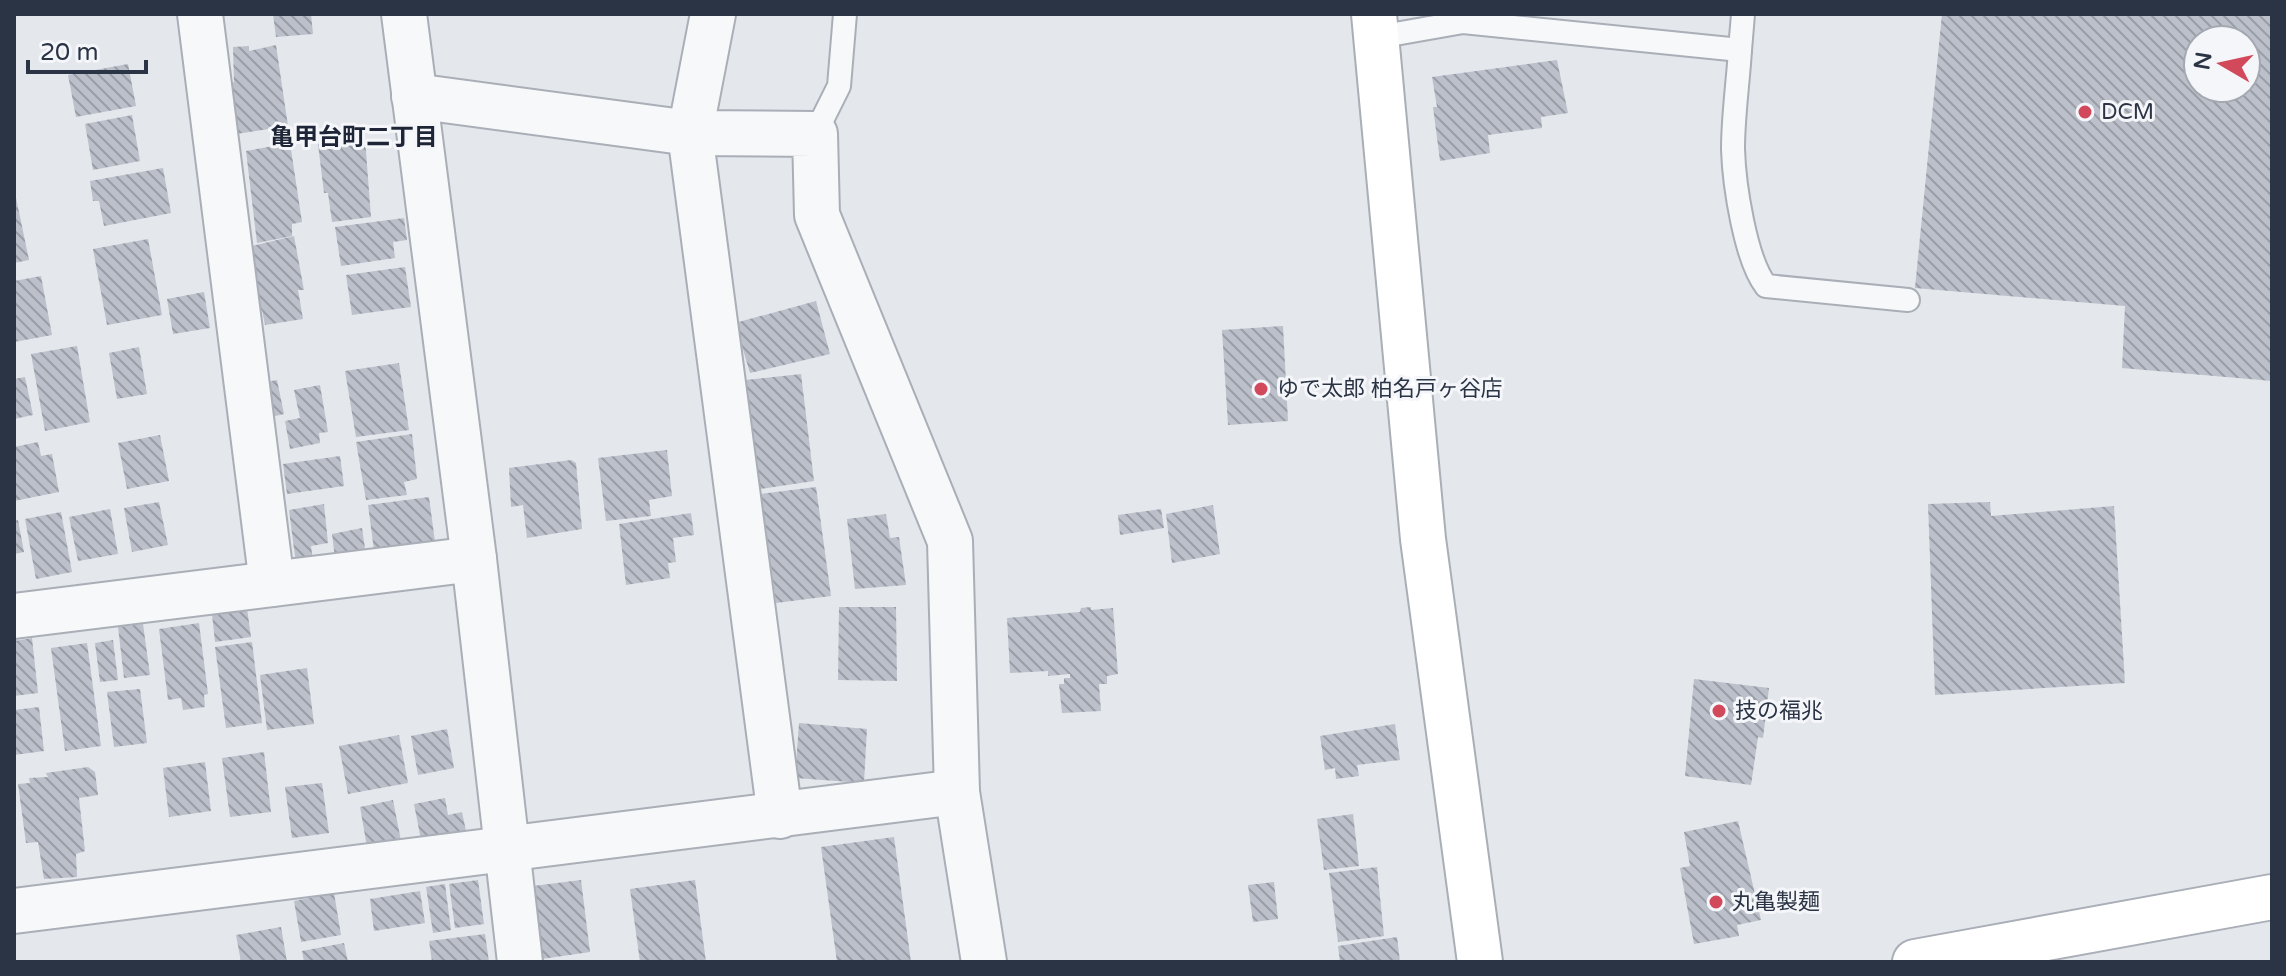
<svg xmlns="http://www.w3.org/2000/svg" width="2286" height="976" viewBox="0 0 2286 976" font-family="'Varela Round','Noto Sans JP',sans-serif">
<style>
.building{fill:url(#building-back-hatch);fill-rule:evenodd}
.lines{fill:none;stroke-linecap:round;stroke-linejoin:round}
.lane-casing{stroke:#a9aeb7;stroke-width:26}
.street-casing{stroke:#a9aeb7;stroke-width:48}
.secondary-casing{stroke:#a9aeb7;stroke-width:48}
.lane{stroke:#f7f8fa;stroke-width:22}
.street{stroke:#f7f8fa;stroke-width:44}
.secondary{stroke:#fff;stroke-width:44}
.poi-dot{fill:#d1495b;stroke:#f4f6f9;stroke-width:3}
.labels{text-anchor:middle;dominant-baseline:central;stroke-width:6;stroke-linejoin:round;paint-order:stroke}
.poi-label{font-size:22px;fill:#2b3445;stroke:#f4f6f9;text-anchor:start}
.neighbourhood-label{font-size:24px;font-weight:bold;fill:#1d2536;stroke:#f4f6f9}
</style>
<defs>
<pattern id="building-back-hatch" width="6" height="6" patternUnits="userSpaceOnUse" patternTransform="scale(2)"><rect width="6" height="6" fill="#bbc0ca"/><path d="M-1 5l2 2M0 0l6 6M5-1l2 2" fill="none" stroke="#989da6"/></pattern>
</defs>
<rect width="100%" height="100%" fill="#e4e7ec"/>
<g class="building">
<polygon points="273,14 311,14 313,34 276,37"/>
<path d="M1942 14H2272V381L2122 368 2125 306 1915 288ZM2198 40H2246V88H2198Z"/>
<polygon points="276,45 288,126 236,134 231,83 234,82 233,47 249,46 249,51"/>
<polygon points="1557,60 1568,113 1541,117 1542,128 1488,135 1490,153 1440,161 1433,107 1437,107 1432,77"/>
<polygon points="128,64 136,106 76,117 68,75"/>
<polygon points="132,115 140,161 93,170 85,124"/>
<polygon points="365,139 371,217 332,222 328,193 324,193 318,144"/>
<polygon points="290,143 302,222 292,224 292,236 257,243 246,151"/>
<polygon points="163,168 171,213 104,226 99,201 93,201 90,181"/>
<polygon points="14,188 29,260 14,263"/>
<polygon points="404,218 407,240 393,242 395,258 341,266 335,227"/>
<polygon points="294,236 304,290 298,290 303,319 265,325 262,310 258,311 243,248"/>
<polygon points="148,239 162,315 107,325 93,249"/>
<polygon points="405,267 411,307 352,315 346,275"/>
<polygon points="41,276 52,335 14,342 14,281"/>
<polygon points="204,292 210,328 173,334 167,299"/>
<polygon points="816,301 830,354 750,373 735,323"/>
<polygon points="1283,326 1288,421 1228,425 1222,330"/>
<polygon points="77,346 90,422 45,431 31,354"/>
<polygon points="139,347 147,394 117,399 109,353"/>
<polygon points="399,363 409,430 356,437 345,371"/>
<polygon points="801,374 814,481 760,489 746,380"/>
<polygon points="25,377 33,415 14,419 14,379"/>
<polygon points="277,380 284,414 262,419 256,384"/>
<polygon points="320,385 328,432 319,433 320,443 290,449 285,421 300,418 294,390"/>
<polygon points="412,434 417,479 404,482 407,495 366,500 356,442"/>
<polygon points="160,435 169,481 127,489 118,443"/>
<polygon points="38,442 41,456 52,454 59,492 14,501 14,447"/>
<polygon points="667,450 672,496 649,500 651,516 606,521 598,458"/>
<polygon points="340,456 344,486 287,494 283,464"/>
<polygon points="571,460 576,463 582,529 527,538 523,505 511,507 509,468"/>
<polygon points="816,487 831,596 776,603 761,494"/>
<polygon points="429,497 435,542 374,550 368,505"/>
<polygon points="159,502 168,545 132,552 124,508"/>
<polygon points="1990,502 1991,516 2114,506 2125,683 1935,695 1928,504"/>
<polygon points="324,504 328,543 311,546 313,561 296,564 289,510"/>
<polygon points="1213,505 1220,554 1172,563 1166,514"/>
<polygon points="110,509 118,554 78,561 69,517"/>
<polygon points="1161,509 1164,528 1120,535 1118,515"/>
<polygon points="61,512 72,572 36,579 25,519"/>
<polygon points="691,513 694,535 673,538 676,562 668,563 670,578 626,585 619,524"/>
<polygon points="886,514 890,538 899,537 906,585 855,589 847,519"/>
<polygon points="18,520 24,552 14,554 14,521"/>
<polygon points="362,528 366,555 335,558 332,534"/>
<polygon points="246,601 251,637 215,642 211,605"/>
<polygon points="839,607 896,607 897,681 838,680"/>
<polygon points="1091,607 1091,610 1113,608 1118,674 1107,676 1107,684 1099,684 1101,711 1062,713 1059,684 1064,684 1064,678 1070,678 1070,674 1048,676 1048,671 1010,673 1007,618 1080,612 1081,608"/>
<polygon points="199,623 208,694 204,695 205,707 183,710 181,698 168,700 159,629"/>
<polygon points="143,624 150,675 124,678 118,627"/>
<polygon points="32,638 38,693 14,696 14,641"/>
<polygon points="113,640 118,680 100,682 95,643"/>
<polygon points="252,642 262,723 226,728 215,647"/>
<polygon points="87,643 101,746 65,751 51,648"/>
<polygon points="307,668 314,724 267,730 260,675"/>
<polygon points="1694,679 1769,688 1763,738 1758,737 1751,785 1685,776"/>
<polygon points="140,689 147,743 114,747 107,692"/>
<polygon points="39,707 44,751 14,755 14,710"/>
<polygon points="799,723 867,729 864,783 795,778"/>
<polygon points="1395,724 1400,760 1357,765 1359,776 1336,779 1335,768 1325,770 1320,736"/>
<polygon points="447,729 454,768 418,775 411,736"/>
<polygon points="399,735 408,783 348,794 339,746"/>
<polygon points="264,752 271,812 230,817 222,758"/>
<polygon points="205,762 211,811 169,817 163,768"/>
<polygon points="88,767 95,772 98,795 79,798 85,851 76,854 77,877 44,879 38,842 26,843 18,784 30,783 29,778 48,777 46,773"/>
<polygon points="322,783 329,833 292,838 285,787"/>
<polygon points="445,798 448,815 462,812 466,831 421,840 414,804"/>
<polygon points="393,800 401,841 367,847 360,807"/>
<polygon points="1353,814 1359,866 1324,870 1317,819"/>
<polygon points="1738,821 1761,920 1737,925 1739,936 1694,944 1680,868 1690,866 1684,832"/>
<polygon points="894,837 911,962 837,962 821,847"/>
<polygon points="1377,867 1384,936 1338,942 1329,873"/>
<polygon points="478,880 484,924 455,928 449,884"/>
<polygon points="581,880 590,952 542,959 533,886"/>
<polygon points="695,880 706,962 640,962 630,889"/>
<polygon points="1274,882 1278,919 1253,922 1248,885"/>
<polygon points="445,884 451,930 433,933 426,887"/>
<polygon points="420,891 425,923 374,931 370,899"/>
<polygon points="334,893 341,935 301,942 294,901"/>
<polygon points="281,927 287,962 241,962 236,935"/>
<polygon points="485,934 489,962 432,962 429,941"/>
<polygon points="1397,937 1400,962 1340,962 1338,946"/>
<polygon points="344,943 348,962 304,962 302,951"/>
</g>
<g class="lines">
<g class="lane-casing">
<g id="lane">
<polyline points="1378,37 1463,22 1740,50 1743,14"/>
<path d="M1740 50C1738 83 1733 116 1733 149 1734 183 1745 259 1766 286L1908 300"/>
<polyline points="815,134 839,86 845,14"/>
</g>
</g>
<g class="street-casing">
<g id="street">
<polyline points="200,14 272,584"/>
<polyline points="404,14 474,559 520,962"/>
<polyline points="713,14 690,133 780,816"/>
<polyline points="414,96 690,133 815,134 817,215 950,541 957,792 984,962"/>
<polyline points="14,616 474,559"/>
<polyline points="14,911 957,792"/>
</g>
</g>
<g class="secondary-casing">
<g id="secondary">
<polyline points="1374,14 1423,539 1480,962"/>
<polyline points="1915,962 2272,897"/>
</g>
</g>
<use href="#lane" class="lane"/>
<use href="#street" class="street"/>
<use href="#secondary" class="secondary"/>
</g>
<g class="poi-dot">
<circle cx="2085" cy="112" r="8"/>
<circle cx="1261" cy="389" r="8"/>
<circle cx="1719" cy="711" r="8"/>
<circle cx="1716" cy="902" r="8"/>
</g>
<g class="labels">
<g class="poi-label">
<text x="2101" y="112">DCM</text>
<text x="1277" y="389">ゆで太郎 柏名戸ヶ谷店</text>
<text x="1735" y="711">技の福兆</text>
<text x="1732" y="902">丸亀製麺</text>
</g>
<g class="neighbourhood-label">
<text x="354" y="137">亀甲台町二丁目</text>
</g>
</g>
<rect width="2286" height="976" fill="none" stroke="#2b3445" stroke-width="32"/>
<g transform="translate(2222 64) rotate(279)"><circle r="38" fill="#f4f6f9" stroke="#a4a8b1" stroke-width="2"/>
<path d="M0-6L14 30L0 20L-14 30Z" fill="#d1495b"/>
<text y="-12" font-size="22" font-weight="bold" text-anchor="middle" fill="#2b3445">N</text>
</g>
<path d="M28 60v12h118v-12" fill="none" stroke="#2b3445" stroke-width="4"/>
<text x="40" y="60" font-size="24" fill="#2b3445" stroke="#f4f6f9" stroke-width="6" paint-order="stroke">20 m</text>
</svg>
